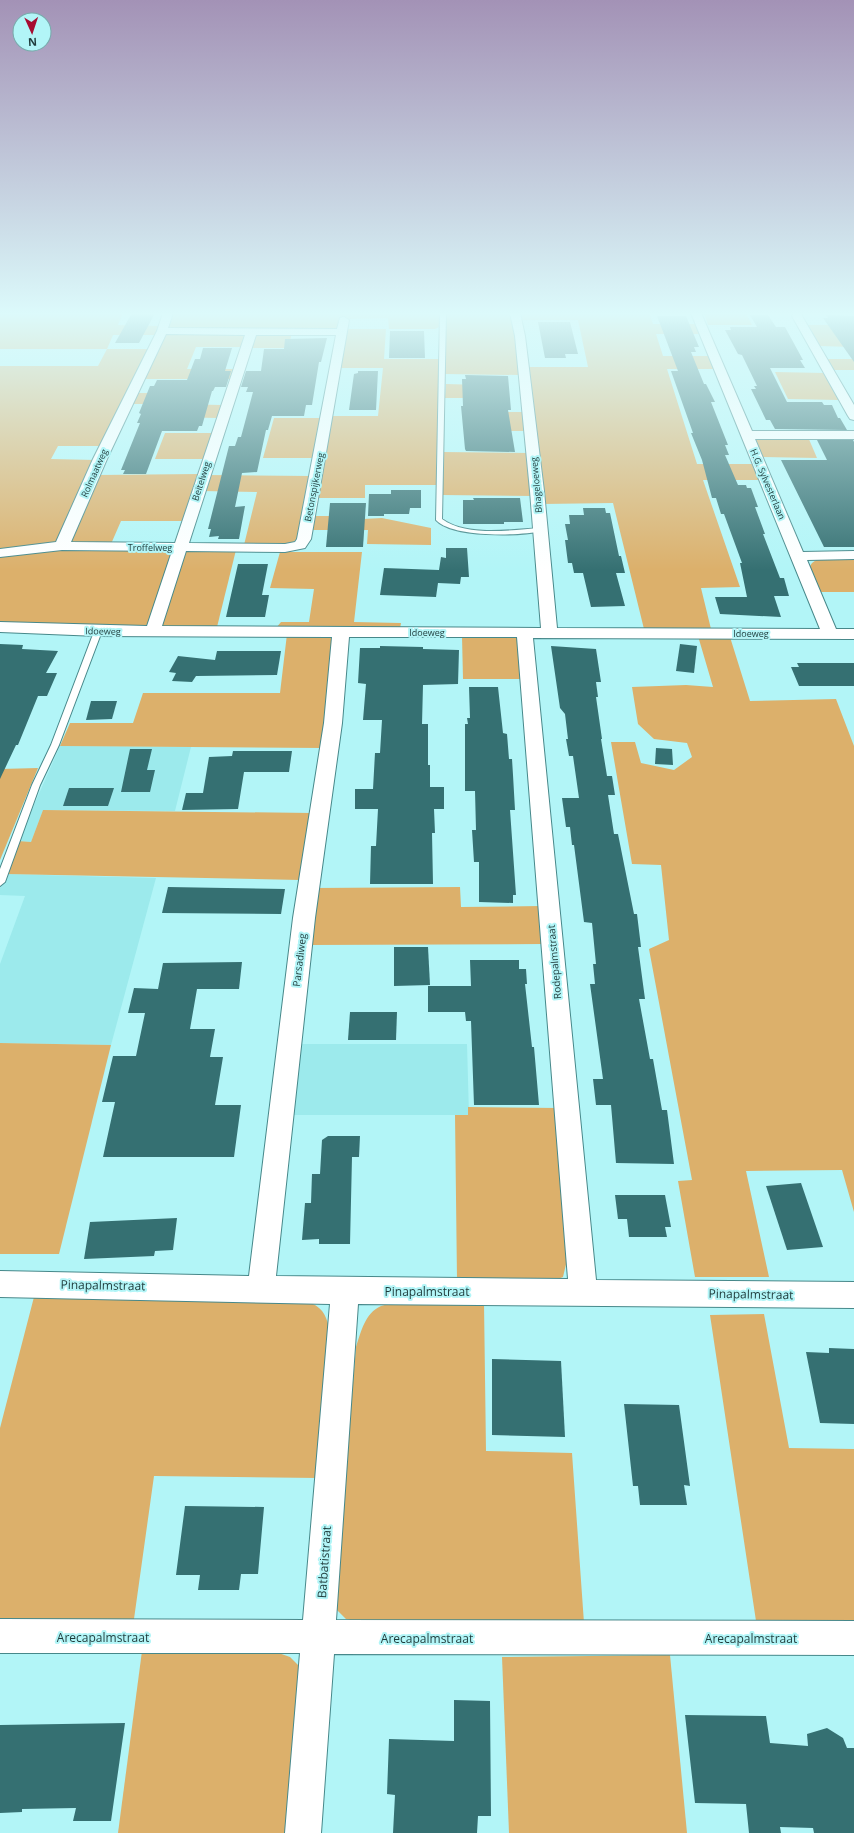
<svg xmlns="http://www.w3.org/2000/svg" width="854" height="1833" viewBox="0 0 854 1833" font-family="'Open Sans',sans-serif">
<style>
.built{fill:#9ceaec}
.green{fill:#dcb06b}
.building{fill:#357072}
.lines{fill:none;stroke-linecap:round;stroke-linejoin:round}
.lane-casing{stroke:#47888a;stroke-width:2}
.street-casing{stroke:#47888a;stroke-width:2}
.lane{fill:#fff;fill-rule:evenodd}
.street{fill:#fff;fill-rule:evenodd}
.labels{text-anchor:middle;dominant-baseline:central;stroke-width:4;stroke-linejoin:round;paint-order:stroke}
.far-street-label{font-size:9px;fill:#1f3b3b;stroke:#b2f5f7}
.street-label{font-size:10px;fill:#1f3b3b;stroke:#b2f5f7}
.near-street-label{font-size:12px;fill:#1f3b3b;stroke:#b2f5f7}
</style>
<rect width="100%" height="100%" fill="#b2f5f7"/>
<g class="built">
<polygon points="60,746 191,747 175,811 43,810 31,842 18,841"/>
<polygon points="5,874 156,878 111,1045 0,1043 0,964 25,896 0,895 0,888"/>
<polygon points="300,1044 467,1044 469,1115 292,1115"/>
</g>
<g class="green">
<polygon points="0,313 123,313 118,325 160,326 155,335 113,335 107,349 149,349 102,446 58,446 51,459 96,460 56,543 0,550 0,366 98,366 107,349 0,349"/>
<polygon points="171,313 440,313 439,327 435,329 389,329 388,318 340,319 339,329 174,330 166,328"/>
<polygon points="445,313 512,313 519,375 445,374"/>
<polygon points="520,313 649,313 653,324 698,324 702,334 656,334 663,356 709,356 714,369 667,369 697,464 754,464 761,480 703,480 740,587 701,588 711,629 644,629 613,503 543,504 527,367 588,367 578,320 522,320"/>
<polygon points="704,313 746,313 752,325 708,325"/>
<polygon points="806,325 850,325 854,347 819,346"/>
<polygon points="345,329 386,329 384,359 439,359 436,485 365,485 365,498 316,498 330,416 378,416 383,368 339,368"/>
<polygon points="169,333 242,333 246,335 242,347 196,347 187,369 234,369 231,379 143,379 165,335"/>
<polygon points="292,333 288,348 249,348 256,334"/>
<polygon points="826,359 854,359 854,370 833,370"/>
<polygon points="775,372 825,373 839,400 788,399"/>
<polygon points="446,384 482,385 483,398 445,398"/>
<polygon points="136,393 181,393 178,404 221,405 217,418 172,417 177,404 130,404"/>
<polygon points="488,412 523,412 525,431 490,431"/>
<polygon points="274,418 321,418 315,458 263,458"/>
<polygon points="165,433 213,433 204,459 155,459"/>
<polygon points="758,437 808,437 817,458 763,457 756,440"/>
<polygon points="442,452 529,453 534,496 442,495"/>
<polygon points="199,474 183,521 121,521 111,544 66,542 98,475"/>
<polygon points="208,475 311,476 300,536 290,545 244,545 257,492 202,491"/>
<polygon points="314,516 363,516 363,519 382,518 431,528 431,545 367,544 368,530 312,530"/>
<polygon points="57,548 168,550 174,553 148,624 141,628 0,623 0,556"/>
<polygon points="236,550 217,627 164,627 161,623 184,553 188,551"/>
<polygon points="280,552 362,552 354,622 401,623 400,629 276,628 281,622 309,622 314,589 270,588"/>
<polygon points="819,558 854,558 854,592 820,592 810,566 812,563"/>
<polygon points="287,634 327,635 333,638 322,748 60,746 70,723 133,723 143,693 280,693"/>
<polygon points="462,636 519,638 524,679 463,679"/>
<polygon points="698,636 730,637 750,701 836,699 854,746 854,1212 842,1170 746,1171 769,1277 695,1277 678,1181 692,1180 649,949 669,940 661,865 632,864 611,742 635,742 641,763 674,770 692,757 687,743 654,739 638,724 632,687 686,685 713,687"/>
<polygon points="38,768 0,860 0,769"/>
<polygon points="43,810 312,813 300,880 5,874 18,841 31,842"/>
<polygon points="460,887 461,907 540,906 543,944 307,945 315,888"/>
<polygon points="0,1043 111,1045 59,1254 0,1254"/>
<polygon points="468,1107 558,1108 568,1256 563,1277 553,1281 457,1279 455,1115 468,1115"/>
<path d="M34 1297 307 1301C325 1309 325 1314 331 1333L318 1478 154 1476 134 1619 0 1620V1428Z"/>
<path d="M400 1303H484L486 1451 572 1453 584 1623 368 1624 346 1619 334 1607 356 1347C361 1332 365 1313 381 1306 387 1304 394 1304 400 1303Z"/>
<polygon points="764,1314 789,1448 854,1449 854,1621 756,1621 710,1315"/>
<polygon points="270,1650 290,1657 299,1666 291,1833 118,1833 142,1651"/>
<polygon points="670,1655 687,1833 509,1833 502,1657"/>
</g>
<g class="building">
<polygon points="132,313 155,313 139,343 115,343"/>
<polygon points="750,315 768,315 776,327 785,327 803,360 800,360 805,368 770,368 787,402 822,402 824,405 832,405 838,418 840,418 847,430 775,429 770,420 766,420 751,389 756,389 754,386 757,386 742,355 738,354 725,330 731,330 730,327 757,327"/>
<polygon points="826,315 854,316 854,362 823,318 828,318"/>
<polygon points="657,316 686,316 699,347 694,347 696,352 691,352 704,384 706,384 715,402 711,402 728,445 725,445 729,455 725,455 738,485 746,485 747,488 751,488 758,507 755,507 765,534 763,534 780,578 784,578 789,596 774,596 781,617 720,614 715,597 747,597 740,563 742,563 724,514 721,514 716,498 712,498 702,460 691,433 693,433 671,371 678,371"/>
<polygon points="538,322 570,322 578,354 565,354 566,358 545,358"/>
<polygon points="390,331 424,331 425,358 389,358"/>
<polygon points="327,338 321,362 319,362 312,405 306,405 304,416 272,416 268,430 266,430 257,472 242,473 235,507 245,506 239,539 218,539 219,536 209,537 211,529 208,529 229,446 235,446 238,437 241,437 253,392 246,392 248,387 241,387 246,371 261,371 264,349 284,349 285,339"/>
<polygon points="203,348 232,348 225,371 231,371 226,387 215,387 213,391 212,391 202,426 199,426 197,431 162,431 146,474 123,474 125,470 121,470 140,423 137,423 141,414 139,413 150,386 154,386 157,380 187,380 195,359 200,359"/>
<polygon points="358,371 378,371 376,410 349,410 353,381 354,374 358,373"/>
<polygon points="465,375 508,376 511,410 508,410 515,452 466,451 465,449 461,406 463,406 462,379 466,379"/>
<polygon points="817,440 853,440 854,442 854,547 824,547 781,460 827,460"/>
<polygon points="391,490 421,490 421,508 410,508 409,514 384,514 384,516 368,516 369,494 391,494"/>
<polygon points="473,498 520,498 523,522 504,522 504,524 463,524 463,500 474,500"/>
<polygon points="330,503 366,503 363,547 326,547"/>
<polygon points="583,508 605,508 606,513 610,513 619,556 621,556 625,573 616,573 625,606 591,607 583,573 574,573 572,563 568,563 565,540 568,540 565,524 570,524 569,515 584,515"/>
<polygon points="446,548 467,548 469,577 461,577 460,584 438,583 436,597 380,595 384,568 439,570 441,557 446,558"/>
<polygon points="238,564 268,564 262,595 269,595 265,617 226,617"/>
<polygon points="0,644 23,645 22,649 58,651 46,673 57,673 47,696 38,696 18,745 16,745 0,779"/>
<polygon points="680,644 697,646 694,673 676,671"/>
<polygon points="380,646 423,647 423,649 459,650 458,684 423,685 422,724 428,724 428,765 430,765 430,787 444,787 444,809 434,809 435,833 432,833 433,884 370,884 371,846 376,846 378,809 355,809 355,789 373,789 375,753 380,753 382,720 363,720 366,684 358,683 360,648 380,648"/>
<polygon points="551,646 596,649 601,682 596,682 598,697 596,697 602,739 601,739 607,776 612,776 615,795 608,795 614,834 618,834 634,914 637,914 641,947 638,947 645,999 639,999 650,1059 653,1059 662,1110 667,1110 674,1164 616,1163 611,1105 596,1105 593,1079 603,1079 590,984 595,984 593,964 596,964 592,923 584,922 574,845 572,845 570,827 566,827 562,798 579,798 573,756 569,756 566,739 568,739 565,714 560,708"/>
<polygon points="217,651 281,651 277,675 196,676 192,682 172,681 176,673 169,672 178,656 215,660"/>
<polygon points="797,663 854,663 854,686 799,686 791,667 799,667"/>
<polygon points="469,687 498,687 503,733 507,734 509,759 512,759 513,775 515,810 510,810 516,895 513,895 513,903 479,902 479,862 474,862 472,830 476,830 475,791 465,791 465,724 468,724 467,718 470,718"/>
<polygon points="91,701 117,701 112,719 86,720"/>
<polygon points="656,748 672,749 673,765 655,764"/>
<polygon points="130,749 152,749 147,770 155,770 150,792 121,792"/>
<polygon points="233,751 292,751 289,772 244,772 238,809 182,810 186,793 203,793 209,757 232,756"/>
<polygon points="69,788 114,788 108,806 63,806"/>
<polygon points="168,887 285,889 281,914 162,913"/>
<polygon points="394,947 428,947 430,985 394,986"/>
<polygon points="470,960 519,960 519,969 526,969 527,984 525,984 532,1047 534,1047 539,1105 474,1105 471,1021 466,1021 465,1012 428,1012 428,986 471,986"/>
<polygon points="242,962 239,989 197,989 190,1029 215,1029 210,1057 223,1057 215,1105 241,1105 234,1157 103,1157 115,1102 102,1102 113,1056 136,1056 145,1013 128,1013 134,988 158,989 163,963"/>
<polygon points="350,1012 397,1012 396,1040 348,1040"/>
<polygon points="328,1136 360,1136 359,1157 352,1157 350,1244 319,1244 319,1239 302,1240 305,1203 311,1203 312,1174 320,1174 322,1140"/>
<polygon points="801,1183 823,1247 787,1250 766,1186"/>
<polygon points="615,1195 665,1195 671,1227 665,1227 667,1237 629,1237 627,1219 618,1219"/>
<polygon points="177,1218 173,1250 155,1251 154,1256 84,1259 90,1222"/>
<polygon points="829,1348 854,1349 854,1424 820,1423 806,1352 829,1353"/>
<polygon points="492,1359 561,1361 565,1437 492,1435"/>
<polygon points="624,1404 679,1405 690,1486 684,1485 687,1505 640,1505 638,1486 633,1486"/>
<polygon points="185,1506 264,1507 258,1574 241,1574 239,1590 198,1590 200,1575 176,1575"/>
<polygon points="454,1700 490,1701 491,1816 478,1816 477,1833 393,1833 395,1795 387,1794 389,1739 454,1741"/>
<polygon points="685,1715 766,1716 770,1743 808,1746 807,1734 827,1728 843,1738 847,1748 854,1748 854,1833 814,1833 813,1828 780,1827 781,1833 749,1833 746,1804 695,1803"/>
<polygon points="125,1723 111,1821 73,1821 76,1808 22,1809 22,1812 0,1813 0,1725"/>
</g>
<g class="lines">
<g class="lane-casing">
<g id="lane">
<path d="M440 313H446L442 519C466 537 512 530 540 528L542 529V531C518 536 453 538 436 520Z"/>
<polygon points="95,629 98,629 102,631 59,745 40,785 5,882 0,886 0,869 32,785 51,745"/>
</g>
</g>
<g class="street-casing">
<g id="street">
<path d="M163 313H173L168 328 337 329 340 318 344 317 349 320 311 539 305 548 285 552 186 551 162 626 541 628 530 491 515 336 510 313H520L525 336 544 491 557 628 820 629 691 313H701L752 431H854V439H755L803 552 854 551V559L807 560 836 629H854V639L533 638 596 1280 854 1282V1308L358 1304 336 1620 854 1621V1655L334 1654 321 1833H285L300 1653H0V1619L303 1620 330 1304 0 1297V1271L249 1276 293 918 324 723 332 637 98 636 0 632V622L147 626 172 551 62 550 0 557V549L56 542 93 459 157 331ZM166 334 245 335 175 543 71 542 107 459ZM256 335H336L297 539 295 542 285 544 189 543ZM349 637H517L568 1279 276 1276 315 918 342 723Z"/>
<polygon points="793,314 801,314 802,316 854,405 854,420 850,419 848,416 792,316"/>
</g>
</g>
<use href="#lane" class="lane"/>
<use href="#street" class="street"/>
</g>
<linearGradient id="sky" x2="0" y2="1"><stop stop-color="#a392b6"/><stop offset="0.55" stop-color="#dcfafb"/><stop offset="1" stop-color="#dcfafb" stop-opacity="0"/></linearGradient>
<rect width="854" height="570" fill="url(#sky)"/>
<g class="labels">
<g class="far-street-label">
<text transform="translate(94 473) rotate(-66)">Rolmaatweg</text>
<text transform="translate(201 481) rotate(-72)">Beitelweg</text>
<text transform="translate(768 484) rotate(67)">H.G. Sylvesterlaan</text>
<text transform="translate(536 485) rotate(-95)">Bhageloeweg</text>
<text transform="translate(314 487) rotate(-79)">Betonspijkerweg</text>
<text x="150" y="547">Troffelweg</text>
<text transform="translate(103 631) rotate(1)">Idoeweg</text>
<text x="427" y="632">Idoeweg</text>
<text x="751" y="633">Idoeweg</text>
</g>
<g class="street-label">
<text transform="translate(299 960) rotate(-83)">Parsadiweg</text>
<text transform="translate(554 962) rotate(-95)">Rodepalmstraat</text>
</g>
<g class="near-street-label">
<text transform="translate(103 1285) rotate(1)">Pinapalmstraat</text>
<text x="427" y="1291">Pinapalmstraat</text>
<text transform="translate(751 1294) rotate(1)">Pinapalmstraat</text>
<text transform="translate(324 1562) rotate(-86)">Batbatistraat</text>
<text x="103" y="1637">Arecapalmstraat</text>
<text x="427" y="1638">Arecapalmstraat</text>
<text x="751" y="1638">Arecapalmstraat</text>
</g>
</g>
<g transform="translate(32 32) rotate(177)"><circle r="19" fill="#b2f5f7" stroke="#77abac"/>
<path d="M0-3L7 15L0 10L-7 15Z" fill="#a60c31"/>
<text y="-6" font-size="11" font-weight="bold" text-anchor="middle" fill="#1f3b3b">N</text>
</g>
</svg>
